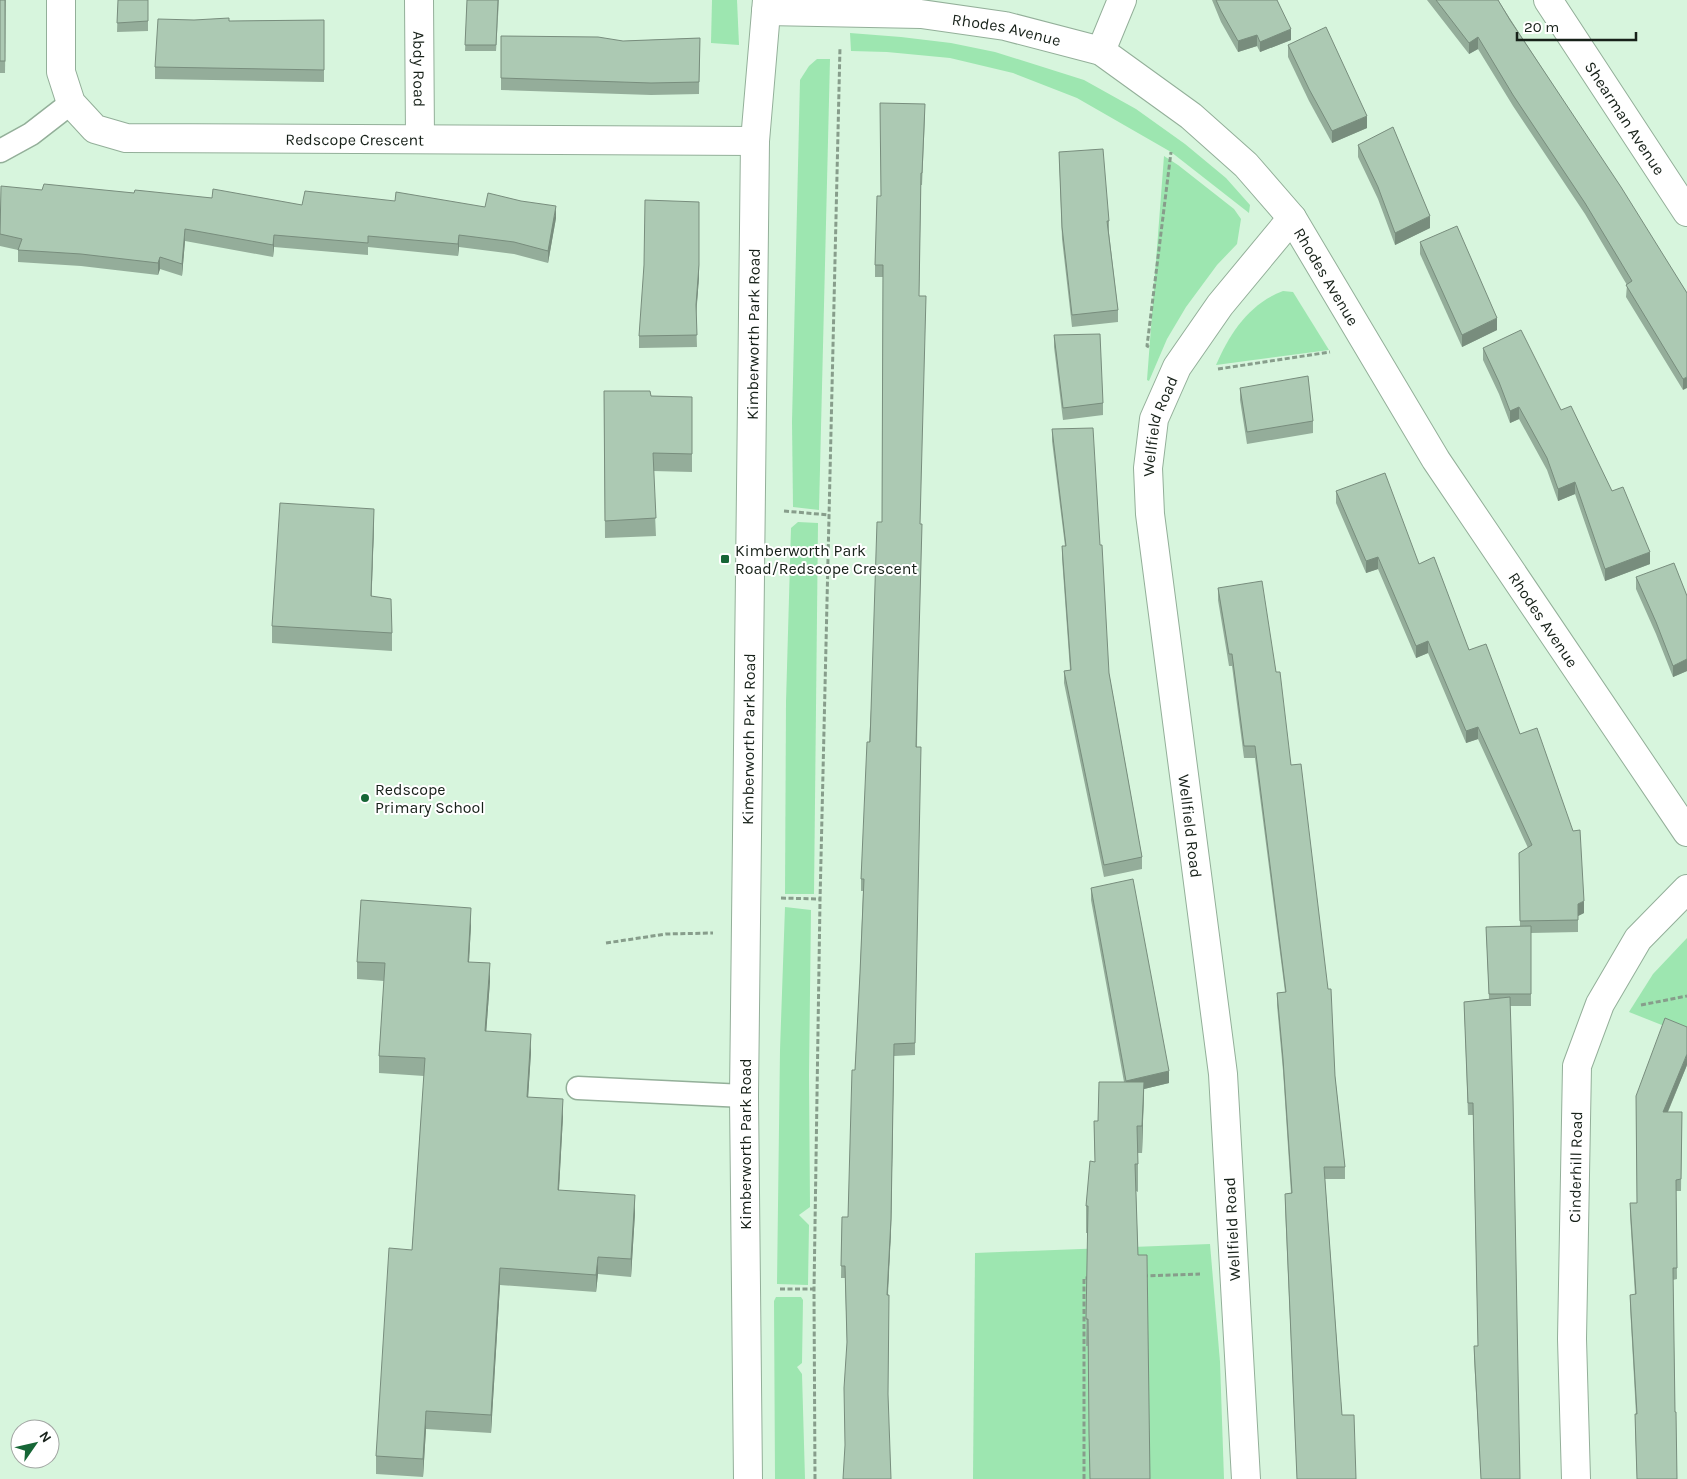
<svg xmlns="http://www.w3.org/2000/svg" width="1687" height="1479" viewBox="0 0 1687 1479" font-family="Karla,sans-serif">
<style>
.green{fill:#9de6b0}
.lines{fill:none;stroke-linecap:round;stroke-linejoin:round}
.service-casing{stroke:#93af99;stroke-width:25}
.minor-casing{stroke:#93af99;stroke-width:30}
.path{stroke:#879d8b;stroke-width:3;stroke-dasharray:5 2.5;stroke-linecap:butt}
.service{stroke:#fff;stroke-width:22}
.minor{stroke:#fff;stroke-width:28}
.wall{fill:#94ad9a}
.shaded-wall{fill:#788d7d}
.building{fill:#acc9b3;stroke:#788d7d}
.poi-dot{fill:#166636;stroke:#fff;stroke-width:2}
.labels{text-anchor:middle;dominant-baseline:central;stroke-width:4;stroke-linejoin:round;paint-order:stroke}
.street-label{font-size:16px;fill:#172119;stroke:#fff}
.poi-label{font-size:16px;fill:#172119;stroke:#fff;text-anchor:start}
</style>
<rect width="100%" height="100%" fill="#d7f5dd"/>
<g class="green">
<polygon points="712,0 737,0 739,45 711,43"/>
<polygon points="850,33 901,37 951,43 995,52 1084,80 1136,109 1185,144 1226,178 1250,205 1249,213 1171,152 1077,98 1013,73 950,58 887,52 851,51"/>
<polygon points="817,59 830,59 819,510 793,507 792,422 800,80 809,66"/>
<polygon points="1164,156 1178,165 1234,209 1241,219 1237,244 1217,265 1186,307 1167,339 1149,381 1147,380"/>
<path d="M1283 291 1293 292 1329 350 1216 365C1230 333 1249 304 1283 291Z"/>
<polygon points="798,522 818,523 814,894 785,894 786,702 791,528"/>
<polygon points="785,907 811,910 809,1075 810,1207 799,1215 809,1225 808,1285 777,1284 780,1050"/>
<polygon points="1687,938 1687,1035 1629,1012 1653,974"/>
<polygon points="1210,1244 1220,1362 1224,1479 973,1479 975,1253"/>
<polygon points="776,1297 801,1297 803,1300 802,1363 797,1367 802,1374 805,1479 775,1479 774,1301"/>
</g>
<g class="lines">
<g class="service-casing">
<g id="service">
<polyline points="0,151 31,134 71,103"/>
<polyline points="578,1088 744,1096"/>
</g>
</g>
<g class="minor-casing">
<g id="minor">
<path id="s1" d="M61 0V72L71 103 95 129 126 138 755 141"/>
<path id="s2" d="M419 0 420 138"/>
<path id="s3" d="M1548 0 1687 212"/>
<path id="s4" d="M766 11 921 14 1005 26 1101 51 1191 116 1246 165 1292 218 1436 460 1687 832"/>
<polyline points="1101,51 1122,0"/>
<path id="s5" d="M748 1479 744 1096 755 141 767 0"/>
<path id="s6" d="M1246 1479 1223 1074 1150 514 1148 468 1154 419 1177 367 1220 305 1292 218"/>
<path id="s7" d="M1576 1479 1572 1339 1577 1066 1600 1004 1638 939 1687 889"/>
</g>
</g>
<g class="path">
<polyline points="1149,347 1147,346 1171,152"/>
<polyline points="1218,369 1330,352"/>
<polyline points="784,511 829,515"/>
<polyline points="781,898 820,899"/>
<polyline points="606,943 666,934 713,933"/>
<polyline points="1641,1005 1687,996"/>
<polyline points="1143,1276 1200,1274"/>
<polyline points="780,1289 814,1289"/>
<polyline points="815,1479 814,1290 820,901 840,47"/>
<polyline points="1084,1479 1084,1278 1090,1278"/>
</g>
<use href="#service" class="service"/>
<use href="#minor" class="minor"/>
</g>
<g class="wall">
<polygon points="0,0 6,0 5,73 0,73"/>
<polygon points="118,0 148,0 148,31 117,32"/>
<polygon points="467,0 499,0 496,51 465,51"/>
<polygon points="1212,0 1277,0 1291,40 1260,52 1257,46 1238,52 1221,22"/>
<polygon points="1427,0 1498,0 1687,293 1683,390 1626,297 1627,285 1614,263 1585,214 1513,106 1478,49 1469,54"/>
<polygon points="324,20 324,82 155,79 155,67 229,21"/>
<polygon points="501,36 623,41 700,38 699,94 651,95 501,90"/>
<polygon points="1288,45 1367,128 1332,143 1309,101 1288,57"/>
<polygon points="925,116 922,185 921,185 919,296 920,524 917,747 915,1055 894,1056 891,1231 888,1295 845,1446 847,1345 845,1278 841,1278 842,1217 848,1217 855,1070 860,973 863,891 861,891 861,879 882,522 883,277 875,277 875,265 881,196"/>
<polygon points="1358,145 1430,228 1395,245 1378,199 1358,157"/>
<polygon points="1059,152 1109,221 1109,233 1118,310 1118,322 1072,327 1062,239"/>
<polygon points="42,190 134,193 212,198 302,205 395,201 485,207 556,218 548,263 514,254 459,247 458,256 368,247 368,255 274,247 273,257 185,241 182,276 160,269 158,275 81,266 18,262 18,250 0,246 0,209"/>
<polygon points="1420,242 1497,330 1462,347 1420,254"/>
<polygon points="699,277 696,314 697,347 639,348 639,336"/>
<polygon points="1054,335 1103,403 1103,415 1063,420 1054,347"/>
<polygon points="1483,348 1561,410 1612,491 1650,564 1605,581 1575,494 1558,501 1547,470 1519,419 1510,423 1499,394 1483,360"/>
<polygon points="1240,388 1313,421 1313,433 1247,444 1240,400"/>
<polygon points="604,391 651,396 692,397 692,472 653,471 656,536 605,538"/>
<polygon points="1052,429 1109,673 1142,857 1142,869 1104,877 1064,683 1064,671 1070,670 1062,558 1062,546 1065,546 1052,441"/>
<polygon points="1336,491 1419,564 1469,650 1584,913 1578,916 1578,932 1531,933 1531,1006 1510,1006 1520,1479 1481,1479 1474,1358 1474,1346 1478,1346 1473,1115 1468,1115 1464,1002 1489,999 1486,927 1520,926 1519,853 1528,848 1478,739 1466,743 1428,653 1416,658 1378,569 1366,573 1336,503"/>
<polygon points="374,526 371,596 392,633 392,651 272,643 272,626"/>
<polygon points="1636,577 1687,596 1687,671 1673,677 1656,634 1636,589"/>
<polygon points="1218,588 1276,672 1291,765 1335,1076 1345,1167 1345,1179 1325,1179 1342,1415 1356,1479 1297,1479 1285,1206 1285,1194 1291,1193 1283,1071 1277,1005 1277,993 1285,992 1255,758 1244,758 1232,666 1229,666 1218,600"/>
<polygon points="1091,888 1169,1083 1144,1089 1142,1153 1138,1153 1138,1192 1136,1191 1138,1255 1150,1479 1090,1479 1088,1346 1086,1346 1088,1233 1086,1233 1086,1206 1095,1162 1094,1121 1098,1121 1124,1082 1091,900"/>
<polygon points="471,925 469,962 490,981 486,1032 531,1052 528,1097 563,1116 559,1190 635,1213 631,1277 598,1274 596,1292 500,1285 491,1433 426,1429 423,1477 376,1474 376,1456 412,1250 424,1076 379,1073 379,1056 384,981 357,979 357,962"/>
<polygon points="1687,1065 1668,1112 1682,1112 1681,1191 1676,1191 1677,1279 1673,1280 1675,1412 1677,1479 1637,1479 1635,1426 1635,1414 1636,1414 1630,1306 1630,1295 1635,1295 1630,1215 1630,1203 1637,1203 1636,1096"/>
</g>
<g class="shaded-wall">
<polygon points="1291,29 1291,40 1260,52 1260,42"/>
<polygon points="1257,35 1257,46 1238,52 1238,41"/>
<polygon points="1478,37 1478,49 1469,54 1469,43"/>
<polygon points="1367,116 1367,128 1332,143 1332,131"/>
<polygon points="699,202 699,277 696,317"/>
<polygon points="556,206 556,218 548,263 548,251"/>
<polygon points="1430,216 1430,228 1395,245 1395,233"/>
<polygon points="185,229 185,241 182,276 182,264"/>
<polygon points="274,235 274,247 273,257 273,245"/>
<polygon points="459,235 459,247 458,256 458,244"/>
<polygon points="160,257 160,269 158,275 158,263"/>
<polygon points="1497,318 1497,330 1462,347 1462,335"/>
<polygon points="1687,377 1687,388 1683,390 1683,379"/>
<polygon points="1519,407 1519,419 1510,423 1510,411"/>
<polygon points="1575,482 1575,494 1558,501 1558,489"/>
<polygon points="374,509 374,526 371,614 371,596"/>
<polygon points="1650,552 1650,564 1605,581 1605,569"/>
<polygon points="1378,557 1378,569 1366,573 1366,561"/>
<polygon points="1428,641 1428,653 1416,658 1416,646"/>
<polygon points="1687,659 1687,671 1673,677 1673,666"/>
<polygon points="1478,727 1478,739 1466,743 1466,731"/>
<polygon points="1584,901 1584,913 1578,916 1578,904"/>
<polygon points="471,908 471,925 468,979 468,962"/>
<polygon points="490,963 490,981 485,1049 485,1031"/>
<polygon points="531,1034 531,1052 527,1114 527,1097"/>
<polygon points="894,1044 891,1231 887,1307"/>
<polygon points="1687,1054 1687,1065 1663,1123 1663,1112"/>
<polygon points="1169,1071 1169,1083 1144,1089 1142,1153 1142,1126 1126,1093 1126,1081"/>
<polygon points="563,1099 563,1116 558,1207 558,1190"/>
<polygon points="635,1195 635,1213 631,1277 631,1259"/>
<polygon points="598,1257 598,1274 596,1292 596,1275"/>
<polygon points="500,1268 500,1285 491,1433 491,1415"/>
<polygon points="426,1411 426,1429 423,1477 423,1459"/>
</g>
<g class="building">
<rect x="0" y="0" width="5" height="61"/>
<polygon points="118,0 148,0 148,21 117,23"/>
<polygon points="467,0 498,0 496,45 465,45"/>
<polygon points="1216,0 1277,0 1291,29 1260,42 1257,35 1238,41 1221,11"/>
<polygon points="1436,0 1498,0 1510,20 1621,187 1687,293 1687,377 1683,379 1626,285 1632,281 1614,251 1585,203 1513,95 1478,37 1469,43"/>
<polygon points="229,18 229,21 324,20 324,70 155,67 158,19 194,20"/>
<polygon points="1326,27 1367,116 1332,131 1309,89 1288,45"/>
<polygon points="501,36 598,37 623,41 700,38 699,82 651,83 501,78"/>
<polygon points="880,103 925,104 922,173 921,173 919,296 926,296 920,524 922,524 916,747 921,747 915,1043 894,1044 891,1219 887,1295 889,1295 888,1394 891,1479 843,1479 845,1445 844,1388 847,1342 845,1266 841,1266 842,1217 848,1217 852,1070 855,1070 860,973 864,879 861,879 867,742 870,742 877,522 882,522 883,265 875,265 877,196 881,196"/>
<polygon points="1393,127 1430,216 1395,233 1378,187 1358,145"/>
<polygon points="1103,149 1109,221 1107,221 1118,310 1072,315 1062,227 1059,152"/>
<polygon points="44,184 134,193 135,190 212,198 213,189 302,205 305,191 395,201 396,192 485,207 488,193 521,201 556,206 548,251 514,242 459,235 458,244 368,236 368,243 274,235 273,245 185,229 182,264 160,257 158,263 81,254 18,250 22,239 0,234 1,186 42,190"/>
<polygon points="645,200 699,202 699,265 696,305 697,335 639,336 644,265"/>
<polygon points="1457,226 1497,318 1462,335 1420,242"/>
<polygon points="1521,330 1561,410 1571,406 1612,491 1623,487 1650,552 1605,569 1575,482 1558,489 1547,458 1519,407 1510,411 1499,382 1483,348"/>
<polygon points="1100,334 1103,403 1063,408 1054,335"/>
<polygon points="1308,376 1313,421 1247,432 1240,388"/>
<polygon points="604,391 650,391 651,396 692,397 692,454 653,453 656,518 605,521"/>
<polygon points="1093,428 1100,545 1102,545 1109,673 1142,857 1104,865 1064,671 1071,670 1062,546 1066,546 1052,429"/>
<polygon points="1385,473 1419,564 1434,557 1469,650 1486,644 1520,734 1537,728 1573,831 1580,830 1584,901 1578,904 1578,920 1520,921 1519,853 1532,845 1478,727 1466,731 1428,641 1416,646 1378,557 1366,561 1336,491"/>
<polygon points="280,503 374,509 371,596 391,599 392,633 272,626"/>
<polygon points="1674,563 1687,596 1687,659 1673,666 1656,622 1636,577"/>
<polygon points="1262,581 1276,672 1280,672 1291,765 1301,764 1328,989 1331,989 1335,1076 1345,1167 1324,1167 1342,1415 1354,1415 1356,1479 1297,1479 1285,1194 1292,1193 1283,1059 1277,993 1286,992 1255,746 1244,746 1232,654 1229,654 1218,588"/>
<polygon points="1133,879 1169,1071 1126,1081 1091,888"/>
<polygon points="361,900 471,908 468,962 490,963 485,1031 531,1034 527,1097 563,1099 558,1190 635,1195 631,1259 598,1257 596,1275 500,1268 491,1415 426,1411 423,1459 376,1456 389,1248 412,1250 425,1058 379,1056 385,963 357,962"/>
<polygon points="1531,926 1531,994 1489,994 1486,927"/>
<polygon points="1510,997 1513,1098 1520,1479 1481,1479 1474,1346 1478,1346 1473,1103 1468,1103 1464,1002"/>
<polygon points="1665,1018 1687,1027 1687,1054 1663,1112 1682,1112 1681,1179 1676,1180 1677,1268 1673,1268 1675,1412 1676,1412 1677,1479 1637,1479 1635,1414 1637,1414 1630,1295 1636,1294 1630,1203 1637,1203 1636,1096"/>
<polygon points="1099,1082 1144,1082 1142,1126 1137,1126 1138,1164 1135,1164 1138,1255 1147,1255 1150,1479 1090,1479 1089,1434 1088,1319 1086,1319 1088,1206 1086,1206 1090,1161 1095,1162 1094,1121 1098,1121"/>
</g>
<g class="poi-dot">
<rect x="720" y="554" width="10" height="10" rx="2.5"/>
<circle cx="365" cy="798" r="5"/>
</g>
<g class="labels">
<g class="street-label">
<text stroke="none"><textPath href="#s4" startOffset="242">Rhodes Avenue</textPath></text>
<text stroke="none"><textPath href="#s2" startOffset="69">Abdy Road</textPath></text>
<text stroke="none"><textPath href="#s3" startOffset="141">Shearman Avenue</textPath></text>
<text stroke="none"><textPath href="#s1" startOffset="401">Redscope Crescent</textPath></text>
<text stroke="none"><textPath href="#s4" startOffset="662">Rhodes Avenue</textPath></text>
<text stroke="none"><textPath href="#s5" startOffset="1145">Kimberworth Park Road</textPath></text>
<text stroke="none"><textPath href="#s6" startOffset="1060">Wellfield Road</textPath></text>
<text stroke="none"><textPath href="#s4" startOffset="1068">Rhodes Avenue</textPath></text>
<text stroke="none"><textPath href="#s5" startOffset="740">Kimberworth Park Road</textPath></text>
<text transform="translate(1190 826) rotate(83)">Wellfield Road</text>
<text transform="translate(745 1144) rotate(-90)">Kimberworth Park Road</text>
<text stroke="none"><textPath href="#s7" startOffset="312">Cinderhill Road</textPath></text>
<text transform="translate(1232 1229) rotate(-93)">Wellfield Road</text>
</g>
<g class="poi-label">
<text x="735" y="550">Kimberworth Park<tspan x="735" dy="18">Road/Redscope Crescent</tspan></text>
<text x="375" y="789">Redscope<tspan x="375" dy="18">Primary School</tspan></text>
</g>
</g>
<g transform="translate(35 1444) rotate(56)"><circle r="24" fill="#ffffff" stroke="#a2a6a3"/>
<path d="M0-4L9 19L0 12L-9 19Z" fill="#166636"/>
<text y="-8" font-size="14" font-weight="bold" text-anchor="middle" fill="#172119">N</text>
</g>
<path d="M1517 32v8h119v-8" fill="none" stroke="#172119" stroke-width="2.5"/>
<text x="1524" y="32" font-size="15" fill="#172119" stroke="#ffffff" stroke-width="4" paint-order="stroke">20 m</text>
</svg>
